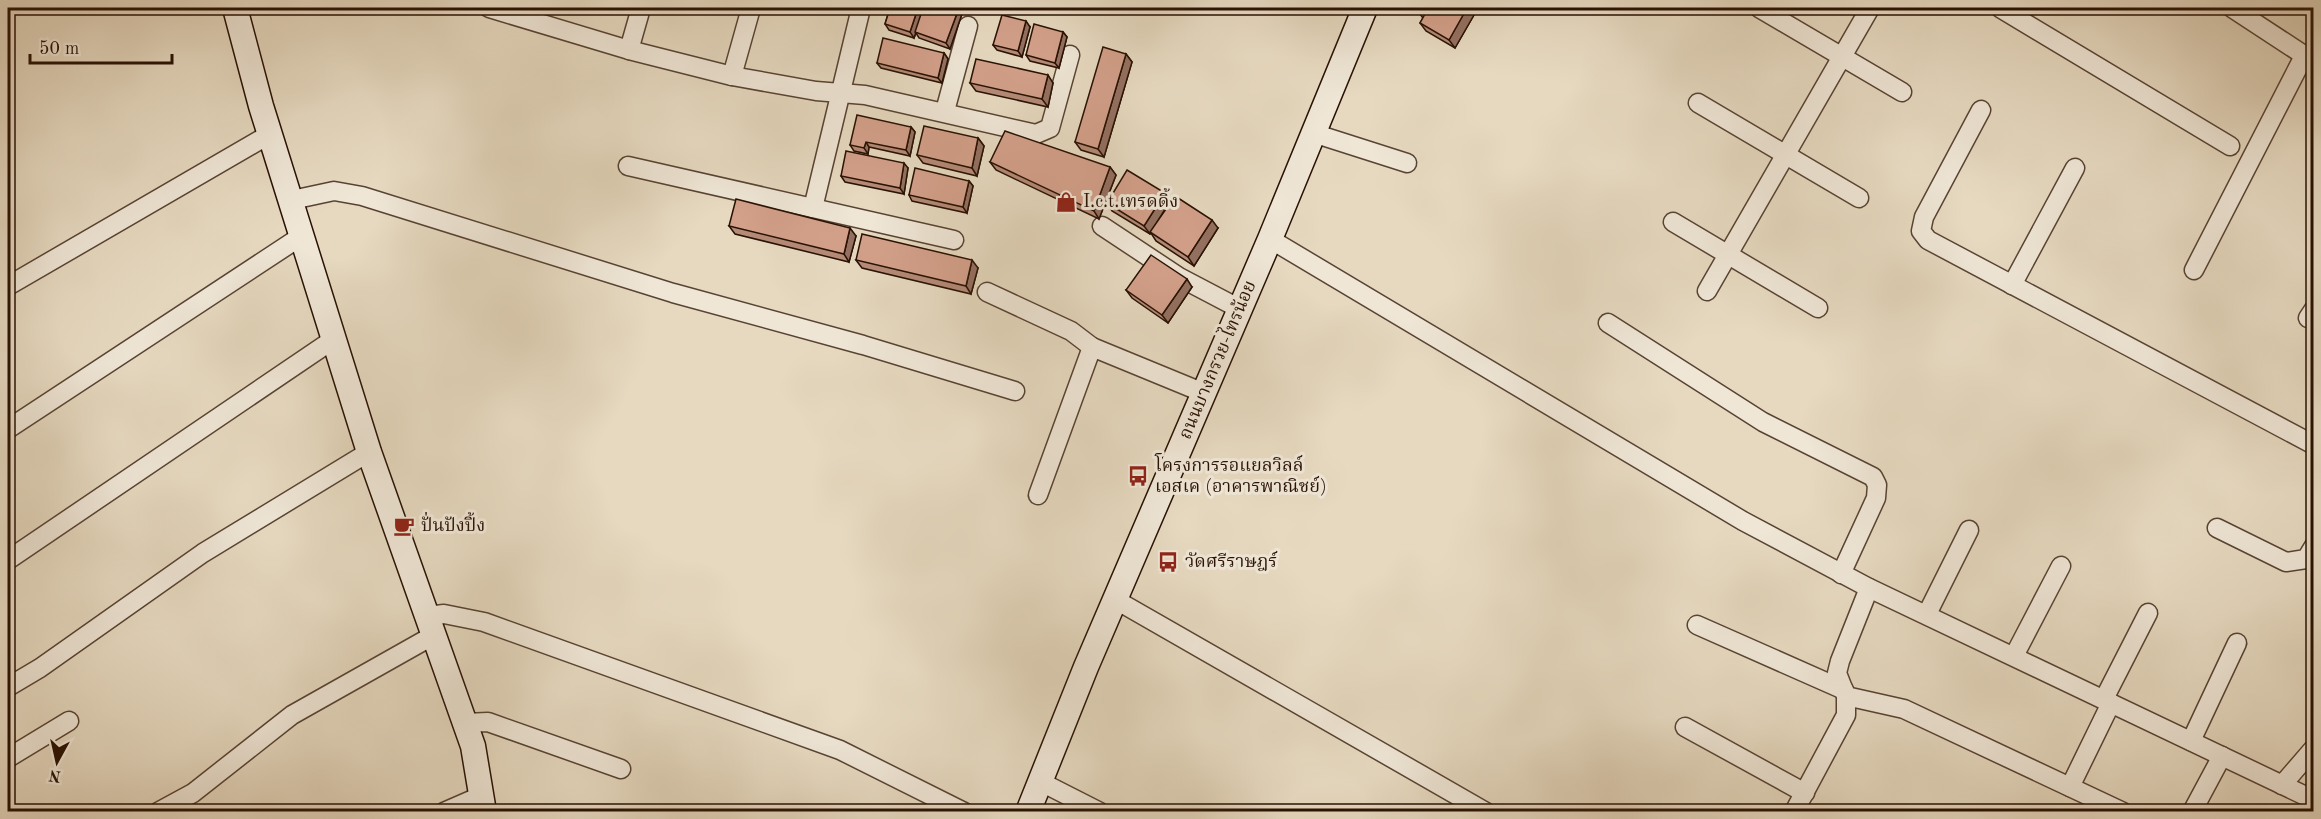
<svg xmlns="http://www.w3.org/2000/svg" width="2321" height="819" viewBox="0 0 2321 819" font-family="'Old Standard TT','Noto Serif Thai',serif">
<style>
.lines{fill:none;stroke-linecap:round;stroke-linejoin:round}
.street-casing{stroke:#584333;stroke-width:21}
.secondary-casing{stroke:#281104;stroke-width:27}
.street{stroke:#efe6d6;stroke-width:18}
.secondary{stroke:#efe6d6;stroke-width:24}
.wall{fill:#b58a77;stroke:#281104;stroke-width:1.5}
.shaded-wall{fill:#947061;stroke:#281104;stroke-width:1.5}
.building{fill:#d3a08a;stroke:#281104;stroke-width:1.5}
.labels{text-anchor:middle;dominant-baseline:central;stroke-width:6;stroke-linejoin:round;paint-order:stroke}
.poi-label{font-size:18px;fill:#281104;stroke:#efe6d6;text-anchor:start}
.street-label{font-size:18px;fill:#281104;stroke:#efe6d6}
</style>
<rect width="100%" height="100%" fill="#e6d9c0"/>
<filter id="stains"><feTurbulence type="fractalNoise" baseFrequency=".00333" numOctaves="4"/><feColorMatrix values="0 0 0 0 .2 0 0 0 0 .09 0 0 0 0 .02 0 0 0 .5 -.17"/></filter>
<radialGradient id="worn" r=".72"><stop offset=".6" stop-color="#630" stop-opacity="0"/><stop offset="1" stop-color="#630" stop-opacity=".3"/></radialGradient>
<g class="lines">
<g class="street-casing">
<g id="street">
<polyline points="489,8 629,50 732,76 816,91 865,95 1036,134 1050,128 1070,55"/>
<polyline points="1759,8 1902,92"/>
<polyline points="2000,8 2230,146"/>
<polyline points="2232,8 2313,61"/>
<polyline points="629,50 641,8"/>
<polyline points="732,76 751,8"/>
<polyline points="1698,103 1859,198"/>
<polyline points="1981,110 1924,217 1921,231 1928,240 2314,445"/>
<polyline points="945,111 968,26"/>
<polyline points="1313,133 1407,163"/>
<polyline points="628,166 954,240"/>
<polyline points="292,200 334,191 362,196 673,293 863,345 1015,391"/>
<polyline points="813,208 861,8"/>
<polyline points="1673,222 1818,308"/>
<polyline points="1102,226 1179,277 1240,309"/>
<polyline points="1270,239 1743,521 1869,588 2314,800"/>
<polyline points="2194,270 2304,56"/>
<polyline points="2012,285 2075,168"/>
<polyline points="8,286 270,134"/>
<polyline points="1707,291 1870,8"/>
<polyline points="987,292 1071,331 1092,347"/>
<polyline points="2308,318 2314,309"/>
<polyline points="1608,323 1763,422 1873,477 1877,485 1876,498 1841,574"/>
<polyline points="8,429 303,235"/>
<polyline points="1038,495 1092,347 1204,393"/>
<polyline points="2217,528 2286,562 2306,559 2314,546"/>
<polyline points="8,560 334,339"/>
<polyline points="1116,600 1486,812"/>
<polyline points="1927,614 1969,530"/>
<polyline points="427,616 444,614 484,622 840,750 964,812"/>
<polyline points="1697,625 1844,690"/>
<polyline points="2014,656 2061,566"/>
<polyline points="8,687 40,668 203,553 369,452"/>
<polyline points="1846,696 1904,709 2123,812"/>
<polyline points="2104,699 2148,613"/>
<polyline points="465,723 488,722 621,769"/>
<polyline points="1685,727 1805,793"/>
<polyline points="2191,741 2237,643"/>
<polyline points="8,758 69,721"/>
<polyline points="1041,782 1100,812"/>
<polyline points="2282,785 2314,748"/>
<polyline points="2070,787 2111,703"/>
<polyline points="158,812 193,793 292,715 434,635"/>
<polyline points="444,812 483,795"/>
<polyline points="1794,812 1846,715 1846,696 1837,673 1840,661 1869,588"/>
<polyline points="2192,812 2222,756"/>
</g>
</g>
<g class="secondary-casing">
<g id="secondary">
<polyline points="235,8 261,106 369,452 473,746 484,812"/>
<polyline points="1028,812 1086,667 1270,239 1365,8"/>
</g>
</g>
<use href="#street" class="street"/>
<use href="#secondary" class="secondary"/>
</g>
<g class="wall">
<polygon points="890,8 964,8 950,49 919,38 916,33 914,38 889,30 885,24"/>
<polygon points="1478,8 1455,48 1426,31 1420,23 1423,18 1416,9"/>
<polygon points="1030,27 1022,57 997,50 993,45"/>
<polygon points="1063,32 1067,37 1059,68 1030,61 1026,55"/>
<polygon points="944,53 948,59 942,83 881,68 877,63"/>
<polygon points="1126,54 1132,62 1104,157 1081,150 1075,142"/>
<polygon points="970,83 1053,83 1048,107 976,91"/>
<polygon points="911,127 915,132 910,156 869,147 868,154 854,151 850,145"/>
<polygon points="978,138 984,146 977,176 923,163 917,155"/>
<polygon points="990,162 1110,167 1116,175 1099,219 996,170"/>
<polygon points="908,168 904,194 845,182 841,176"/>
<polygon points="969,181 973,186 967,213 912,201 909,195"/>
<polygon points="1165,193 1170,201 1154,228 1218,228 1194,266 1156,241 1151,233 1150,234 1112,211 1107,203"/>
<polygon points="729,226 856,236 849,262 735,234"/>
<polygon points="856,260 978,268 971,294 862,268"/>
<polygon points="1192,287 1168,323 1132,298 1126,290"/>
</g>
<g class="shaded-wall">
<polygon points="918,8 924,8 914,38 910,32"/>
<polygon points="959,8 964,8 950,49 946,43"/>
<polygon points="1467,8 1478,8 1455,48 1449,40"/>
<polygon points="1026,21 1030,27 1022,57 1018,51"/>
<polygon points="1063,32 1067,37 1059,68 1055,63"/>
<polygon points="944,53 948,59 942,83 938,78"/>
<polygon points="1126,54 1132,62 1104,157 1098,149"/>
<polygon points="1048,75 1053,83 1048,107 1042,99"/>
<polygon points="911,127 915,132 910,156 906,150"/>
<polygon points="978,138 984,146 977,176 972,168"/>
<polygon points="866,142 869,147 868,154 864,148"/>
<polygon points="904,163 908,168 904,194 900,188"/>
<polygon points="1110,167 1116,175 1099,219 1094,211"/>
<polygon points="969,181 973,186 967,213 963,207"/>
<polygon points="1165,193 1170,201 1150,234 1144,226"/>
<polygon points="1212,220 1218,228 1194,266 1188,257"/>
<polygon points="850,228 856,236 849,262 844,254"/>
<polygon points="972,260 978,268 971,294 966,286"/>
<polygon points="1187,279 1192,287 1168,323 1162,315"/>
</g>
<g class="building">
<polygon points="890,8 918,8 910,32 885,24"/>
<polygon points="923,8 959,8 946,43 915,32"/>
<polygon points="1417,8 1467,8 1449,40 1420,23 1425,14 1416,9"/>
<polygon points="1002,15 1026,21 1018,51 993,45"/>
<polygon points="1034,24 1063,32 1055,63 1026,55"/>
<polygon points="883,38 944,53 938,78 877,63"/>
<polygon points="1103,47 1126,54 1098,149 1075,142"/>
<polygon points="976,59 1048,75 1042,99 970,83"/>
<polygon points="857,115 911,127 906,150 866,142 864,148 850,145"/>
<polygon points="924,126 978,138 972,168 917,155"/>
<polygon points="1005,131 1110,167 1094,211 990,162"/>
<polygon points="846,151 904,163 900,188 841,176"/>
<polygon points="915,168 969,181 963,207 909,195"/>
<polygon points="1127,170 1165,193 1144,226 1107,203"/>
<polygon points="1175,196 1212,220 1188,257 1150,232"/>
<polygon points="736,199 850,228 844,254 729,226"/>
<polygon points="862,234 972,260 966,286 856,260"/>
<polygon points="1151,255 1187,279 1162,315 1126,290"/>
</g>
<defs>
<g id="shop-bare" transform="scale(1.62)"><path d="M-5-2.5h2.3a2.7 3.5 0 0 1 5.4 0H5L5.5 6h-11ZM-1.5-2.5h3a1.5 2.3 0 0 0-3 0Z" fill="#8f2418" stroke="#efe6d6" stroke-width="2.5" paint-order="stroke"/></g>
<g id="bus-bare" transform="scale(1.62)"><path d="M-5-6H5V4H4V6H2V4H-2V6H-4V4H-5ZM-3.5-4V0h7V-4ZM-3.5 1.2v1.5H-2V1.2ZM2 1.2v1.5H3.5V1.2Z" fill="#8f2418" stroke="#efe6d6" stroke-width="2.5" paint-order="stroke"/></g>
<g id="cafe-bare" transform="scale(1.62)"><path d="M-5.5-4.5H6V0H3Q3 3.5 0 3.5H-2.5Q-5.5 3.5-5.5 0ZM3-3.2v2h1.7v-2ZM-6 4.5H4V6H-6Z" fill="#8f2418" stroke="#efe6d6" stroke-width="2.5" paint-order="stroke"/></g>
</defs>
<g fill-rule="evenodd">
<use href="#shop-bare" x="1066" y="202"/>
<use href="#bus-bare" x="1138" y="476"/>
<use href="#cafe-bare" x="404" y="526"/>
<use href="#bus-bare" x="1168" y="562"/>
</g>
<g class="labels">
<g class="poi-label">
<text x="1083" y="202">I.c.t.เทรดดิ้ง</text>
<text x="1155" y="466">โครงการรอแยลวิลล์<tspan x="1155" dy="21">เอสเค (อาคารพาณิชย์)</tspan></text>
<text x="421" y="526">ปั่นปังปิ้ง</text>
<text x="1185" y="562">วัดศรีราษฎร์</text>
</g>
<g class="street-label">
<text transform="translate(1218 360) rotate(-67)">ถนนบางกรวย-ไทรน้อย</text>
</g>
</g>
<rect width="2321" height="819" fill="none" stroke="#e6d9c0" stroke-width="30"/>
<rect x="9" y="9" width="2303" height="801" fill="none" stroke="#281104" stroke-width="3"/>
<rect x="15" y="15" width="2291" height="789" fill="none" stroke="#281104" stroke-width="1.5"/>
<g transform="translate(57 762) rotate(188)" stroke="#efe6d6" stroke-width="4.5" paint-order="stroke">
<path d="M0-4.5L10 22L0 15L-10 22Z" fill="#281104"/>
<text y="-9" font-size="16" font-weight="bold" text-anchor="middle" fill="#281104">N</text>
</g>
<path d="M30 54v9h142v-9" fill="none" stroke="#281104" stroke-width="3"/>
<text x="39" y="54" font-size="18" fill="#281104" stroke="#efe6d6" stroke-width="4.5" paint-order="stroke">50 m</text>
<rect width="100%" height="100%" filter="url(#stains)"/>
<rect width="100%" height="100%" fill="url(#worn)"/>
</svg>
